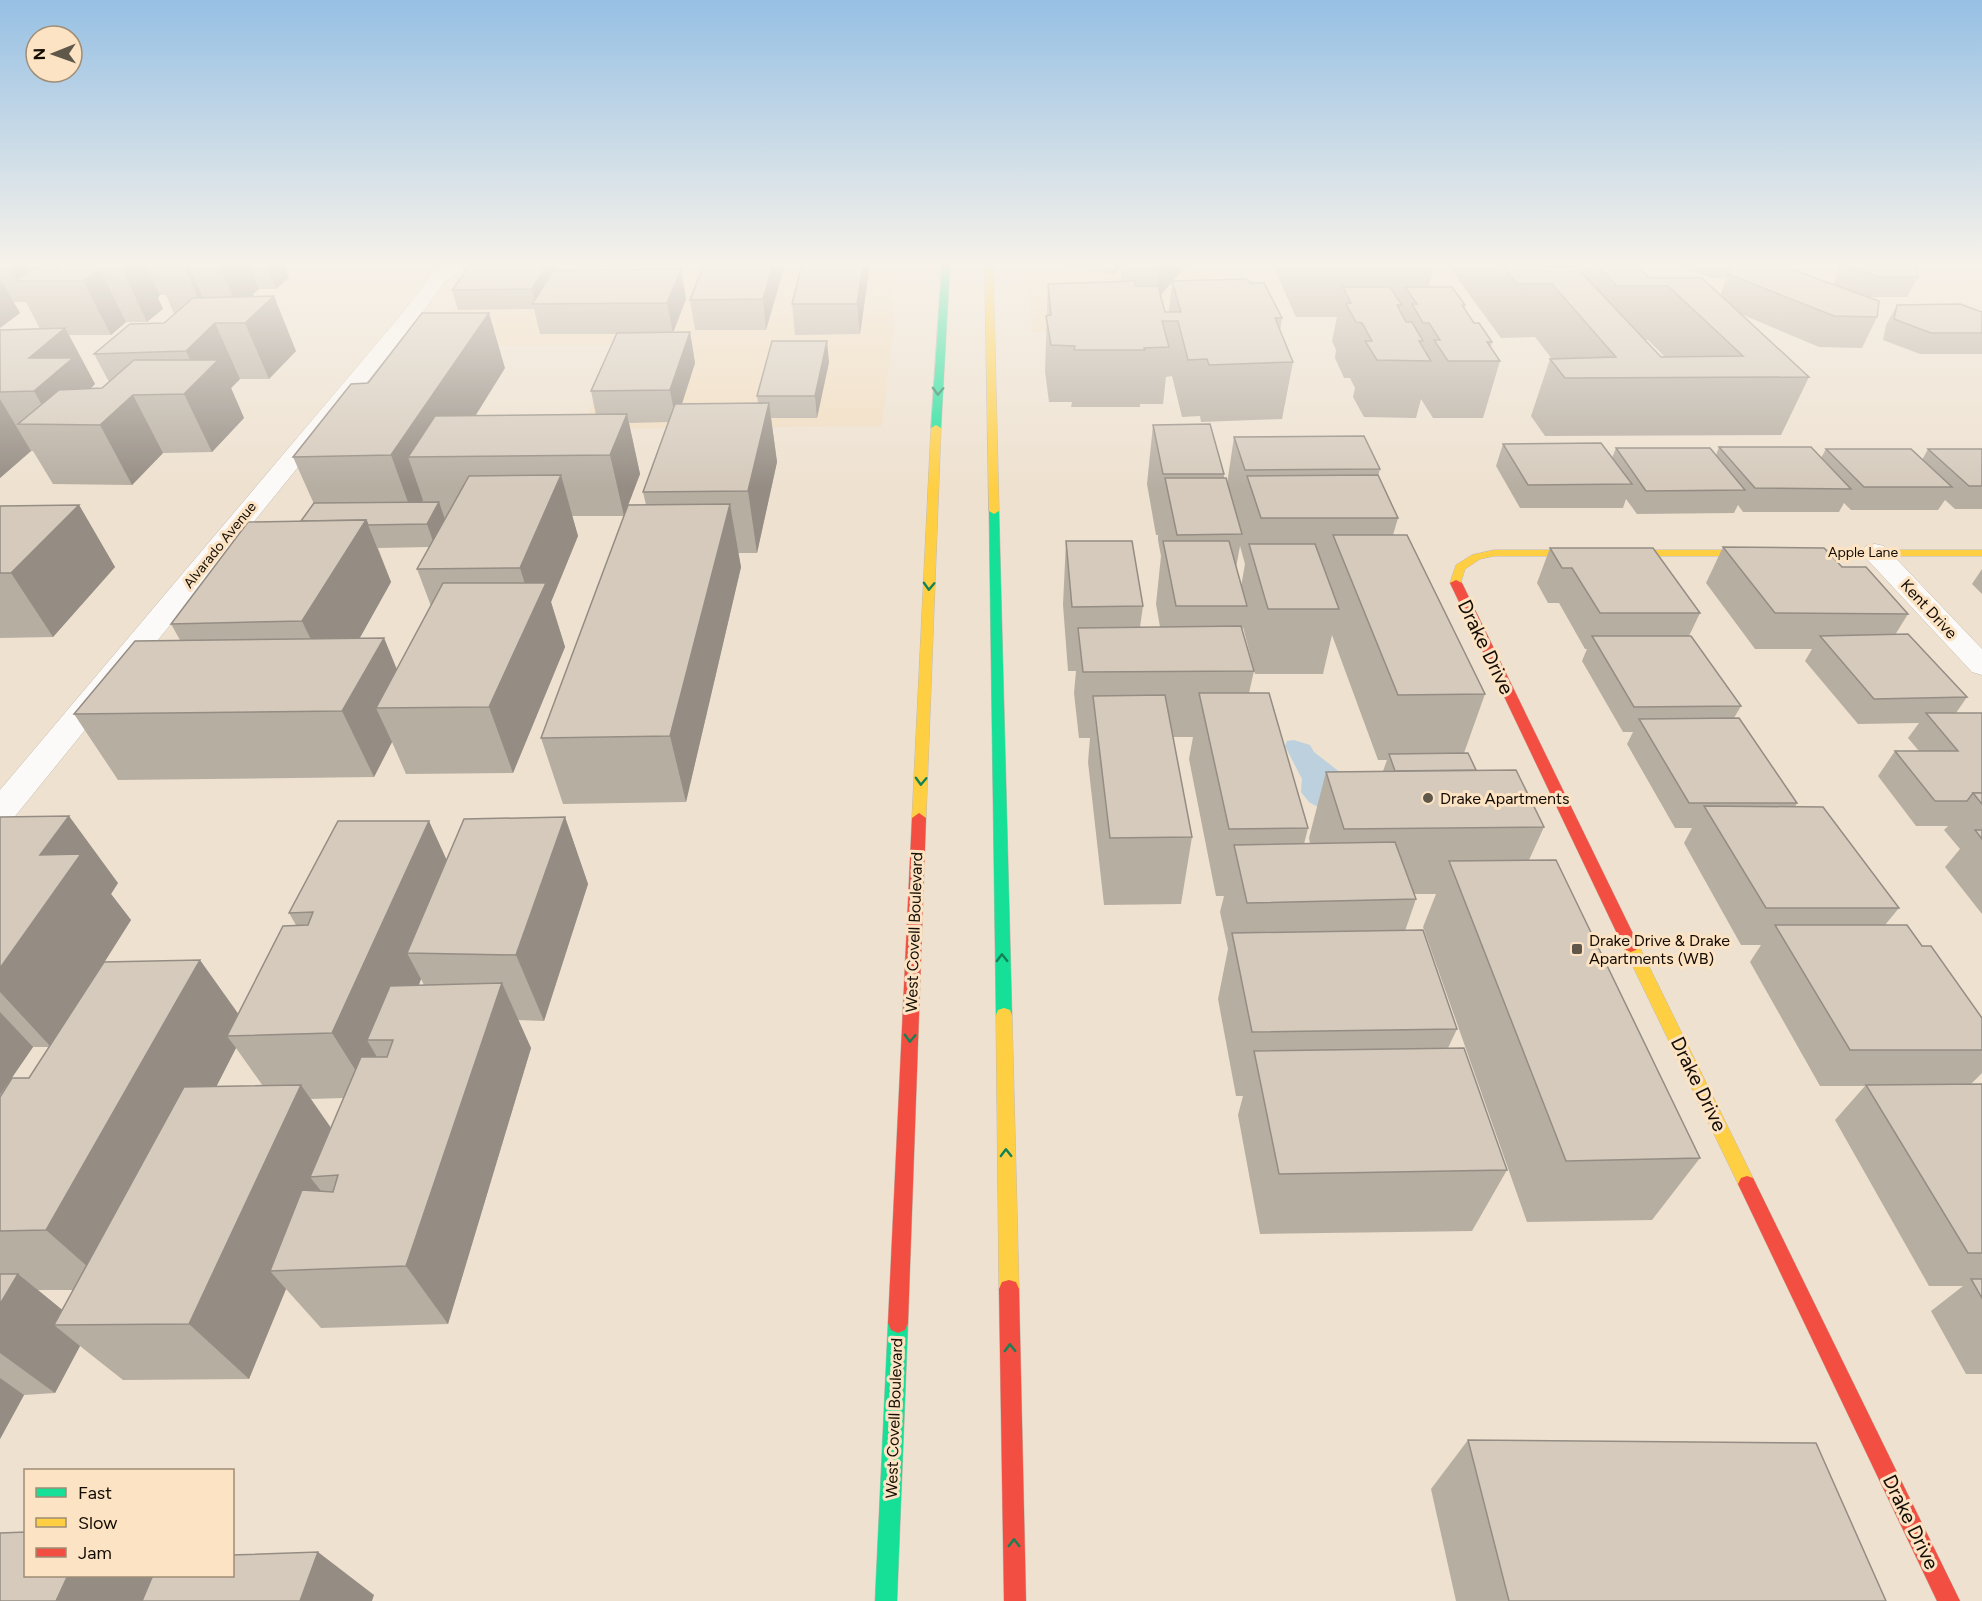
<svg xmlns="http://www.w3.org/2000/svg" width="1982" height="1601" viewBox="0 0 1982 1601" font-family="Figtree,sans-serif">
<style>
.built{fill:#f1dcbf}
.water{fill:#bcd1dd}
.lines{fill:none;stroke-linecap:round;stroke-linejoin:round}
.street-casing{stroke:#c4baac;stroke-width:1}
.fast-casing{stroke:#c4baac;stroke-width:1}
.slow-casing{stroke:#c4baac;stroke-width:1}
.jam-casing{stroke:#c4baac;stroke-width:1}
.street{fill:#fcfaf8;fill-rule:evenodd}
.fast{fill:#16e098;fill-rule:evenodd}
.slow{fill:#ffcf43;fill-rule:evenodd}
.jam{fill:#f24e42;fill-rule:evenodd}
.wall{fill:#b7aea2;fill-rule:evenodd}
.shaded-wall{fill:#958d84}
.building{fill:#d5cabc;stroke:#958d84;stroke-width:1.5}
.oneway{stroke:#158155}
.poi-dot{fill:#60574b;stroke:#fbe3c3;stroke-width:2}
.labels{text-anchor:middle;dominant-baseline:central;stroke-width:6;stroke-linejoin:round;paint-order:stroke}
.far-street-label{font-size:14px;fill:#140c03;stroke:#fbe3c3}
.street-label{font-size:16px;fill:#140c03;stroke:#fbe3c3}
.poi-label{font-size:16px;fill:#140c03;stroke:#fbe3c3;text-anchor:start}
.near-street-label{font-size:20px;fill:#140c03;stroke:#fbe3c3}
</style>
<rect width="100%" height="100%" fill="#eee1d0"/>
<g class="built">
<polygon points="486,264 883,264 892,289 894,324 882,426 582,429 617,345 422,346"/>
<polygon points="1027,264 1202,264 1227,330 1032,332"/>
</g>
<polygon class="water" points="1294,740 1310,745 1314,752 1346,777 1327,812 1309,802 1301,792 1302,779 1285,746 1287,741"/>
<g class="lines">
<g class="street-casing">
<g id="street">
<polygon points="447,264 469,264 446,280 414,324 12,820 0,824 0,790 400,316 434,272"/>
<polygon points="1875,544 1884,546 1982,649 1982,675 1972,672 1866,558 1862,552 1866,546"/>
</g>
</g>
<g class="fast-casing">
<g id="fast">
<polygon points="942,264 950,264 941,428 936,431 931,428"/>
<polygon points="994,508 999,511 1012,1015 1010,1020 1004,1022 998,1020 996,1015 989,511"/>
<polygon points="898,1313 905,1316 908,1323 897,1601 875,1601 888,1323 891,1316"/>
</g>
</g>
<g class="slow-casing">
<g id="slow">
<polygon points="985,264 993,264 999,511 994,514 989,511"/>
<polygon points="936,425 941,428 926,818 919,823 912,818 931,428"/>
<polygon points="1494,550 1982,550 1982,556 1494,556 1480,559 1465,569 1460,585 1452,585 1450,583 1456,565 1472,555"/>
<polygon points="1631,940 1636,942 1639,946 1753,1178 1756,1184 1753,1190 1747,1192 1741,1190 1623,946 1626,942"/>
<polygon points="1004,1008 1010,1010 1012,1015 1019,1289 1016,1296 1009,1298 1002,1296 999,1289 996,1015 998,1010"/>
</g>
</g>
<g class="jam-casing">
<g id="jam">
<polygon points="1456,580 1462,583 1639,946 1636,950 1631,952 1626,950 1623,946 1450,583"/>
<polygon points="919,813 926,818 908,1323 905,1330 898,1333 891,1330 888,1323 912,818"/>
<polygon points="1747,1176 1753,1178 1960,1601 1937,1601 1738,1184 1741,1178"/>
<polygon points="1009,1280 1016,1282 1019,1289 1026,1601 1004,1601 999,1289 1002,1282"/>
</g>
</g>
<use href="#street" class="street"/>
<use href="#fast" class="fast"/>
<use href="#slow" class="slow"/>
<use href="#jam" class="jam"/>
</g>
<g class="wall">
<path d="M0 264H285L284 265 289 277 276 289H259L253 294 296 351 269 379H240L231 388 244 418 212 452 163 453 132 485 53 484 33 451H31L0 478V328L1 330 40 329 26 302H13L20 313 0 328ZM160 295H166L174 314 164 323 94 354 109 382 102 388 90 389 95 384 69 335H111L126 322H147L163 309 158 298Z"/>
<path d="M471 264H561L557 271 686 299 673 332H690L695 363 682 404 758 403 757 396 829 362 817 418H771L777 462 757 553H738L741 567 686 802 563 804 541 738 646 505 643 492 669 422 629 423 640 474 624 516H572L578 536 551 602 565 647 513 773 406 774 392 742 374 777 118 780 74 714 180 640 171 624 301 521 314 504 293 457 368 383 505 368 476 415H596L591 391 617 334H540L534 309 458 310 452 290ZM429 547 417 569 431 606 397 670 384 638 359 639 391 582 378 548Z"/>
<polygon points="573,264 660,264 658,268 574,268"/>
<polygon points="704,264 784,264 784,268 766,330 695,330 690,300"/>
<polygon points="870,264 860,334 795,335 792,304"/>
<path d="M1060 264H1186L1185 267 1173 281 1282 318 1280 331 1293 362 1282 419 1201 422 1200 416 1182 417 1172 376 1166 377 1163 404H1140V407H1071L1072 402H1049L1045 371 1048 284 1121 282 1122 266 1114 274ZM1172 282 1169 312H1165L1161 295Z"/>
<polygon points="1272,264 1434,264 1429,287 1465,305 1464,309 1474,323 1492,342 1491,347 1500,361 1483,418 1433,418 1421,399 1416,418 1364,417 1353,397 1355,388 1350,378 1344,378 1335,358 1336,350 1332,341 1337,317 1296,317"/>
<path d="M1447 264H1542L1544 266 1545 264H1635L1649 278 1720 295 1727 278H1712L1681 267 1682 264H1788L1786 268 1851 291 1834 284 1839 264H1917L1918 277 1907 297H1870L1877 317 1862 348 1819 347 1741 314 1809 377 1781 435 1545 436 1531 416 1550 359H1552L1535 337 1501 338ZM1645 340H1648L1665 357H1661Z"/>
<polygon points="1897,305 1982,312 1982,354 1920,354 1883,340 1886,325"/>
<path d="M1153 425 1224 474V478L1227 484 1234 437 1380 469 1378 476 1398 518 1393 535 1485 694 1464 753 1476 770 1544 827 1529 860 1700 1158 1652 1220 1527 1222 1423 927 1436 894H1414L1416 899 1405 931 1457 1029 1448 1048 1507 1170 1472 1231 1260 1234 1238 1115 1243 1096H1236L1218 999 1228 949 1220 912 1224 896H1216L1189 759 1193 737H1173L1192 837 1181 904 1104 905 1088 762 1090 738H1079L1074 693 1076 671H1068L1063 605 1066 541 1143 606 1140 627H1160L1156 604 1161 556 1158 540V535H1156L1147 484ZM1240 546 1245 564 1241 587 1236 568ZM1243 627 1255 674H1323L1332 635 1378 760H1387L1383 771 1326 772 1309 838 1310 844H1304L1308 828 1249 693 1254 671 1242 630Z"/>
<polygon points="1503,444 1612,458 1616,448 1716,455 1719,447 1821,458 1826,449 1922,460 1928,449 1982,449 1982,509 1955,509 1945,500 1938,510 1851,510 1844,503 1839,512 1743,512 1738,505 1734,513 1637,514 1626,499 1623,508 1520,508 1496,466"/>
<polygon points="79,505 115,567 53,637 0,638 0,506"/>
<polygon points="1723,547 1842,567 1908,614 1895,635 1967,697 1956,713 1982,713 1982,914 1945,867 1960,849 1944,830 1948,826 1916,826 1878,776 1895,751 1919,751 1908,738 1919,723 1858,724 1805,661 1812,649 1755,649 1706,583"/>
<polygon points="1550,548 1700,613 1689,636 1741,706 1734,718 1797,803 1795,807 1899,908 1885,925 1922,946 1982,1018 1982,1073 1971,1084 1982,1084 1982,1374 1966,1374 1931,1311 1963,1286 1929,1286 1835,1120 1865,1086 1820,1086 1750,962 1761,945 1741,945 1684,843 1692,828 1675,828 1627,744 1633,732 1623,732 1582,661 1587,649 1585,649 1559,603 1548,603 1537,583"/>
<polygon points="1982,569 1982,594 1972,584"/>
<path d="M0 817 118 883 111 894 131 920 104 962 238 1014 296 925 289 913 447 860 565 817 588 884 544 1021 518 1020 531 1048 448 1324 321 1328 286 1289 249 1379 123 1380 80 1346 55 1393 24 1395 0 1439V1097L29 1078 49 1047H33L0 1095ZM421 979 424 985H419ZM236 1048 263 1086 216 1087ZM344 1098 331 1128 311 1099ZM38 1290H74L62 1310Z"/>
<polygon points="1468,1440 1886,1601 1456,1601 1431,1489"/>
</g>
<g class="shaded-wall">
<polygon points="8,264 36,264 42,276 17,281"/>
<polygon points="122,264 146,264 160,295 158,298 163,309 147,322 122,269"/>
<polygon points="175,264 188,264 211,316 207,319 184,266"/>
<polygon points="219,264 249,264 259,289 253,294 256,302 241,316"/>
<polygon points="266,264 285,264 284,265 289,277 276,289"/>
<polygon points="548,264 561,264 552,278"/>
<polygon points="548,264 552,284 536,304 532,289"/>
<polygon points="773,264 784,264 784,268 766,330 763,299"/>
<polygon points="863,264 870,264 860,334 857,304"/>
<polygon points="1114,264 1122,264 1122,266 1114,274"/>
<polygon points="1159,264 1186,264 1185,267 1156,300"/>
<polygon points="100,269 126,322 111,335 83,281"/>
<polygon points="681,269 686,299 673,333 667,303"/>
<polygon points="0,278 20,313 0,328"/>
<polygon points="274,296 296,351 269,379 245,323"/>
<polygon points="489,313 505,368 450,456 408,457 423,500 413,516 391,455"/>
<polygon points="215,323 240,379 231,388 244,418 212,452 184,394 199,379 186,351"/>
<polygon points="65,328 95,384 53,425 34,391 29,358"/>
<polygon points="690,332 695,363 676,422 670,390"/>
<polygon points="827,341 829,362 817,418 815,396"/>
<polygon points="133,395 163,453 132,485 100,425"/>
<polygon points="0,399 31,451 0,478"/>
<polygon points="769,403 777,462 757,553 748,491"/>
<polygon points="627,414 640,474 624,516 610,455"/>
<polygon points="561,475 578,536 551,602 565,647 513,773 489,707 533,610 520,568"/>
<polygon points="439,502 447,525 435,547 427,524"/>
<polygon points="730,504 741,567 686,802 670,736"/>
<polygon points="79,505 115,567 53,637 11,573"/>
<polygon points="366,520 391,582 333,686 302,621"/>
<polygon points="384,638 411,704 376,708 392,742 374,777 342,711"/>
<polygon points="69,816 118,883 111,894 131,920 51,1047 0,992 0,968 40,855"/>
<polygon points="565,817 588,884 544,1021 516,955"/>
<polygon points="429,821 459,887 407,953 421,979 395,1043 393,1040 367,1040 384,1069 373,1098 332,1033"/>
<polygon points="200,960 247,1026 227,1036 236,1048 113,1289 46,1230"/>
<polygon points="502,983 531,1048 448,1324 406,1266"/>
<polygon points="0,1012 33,1047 0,1095"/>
<polygon points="301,1085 345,1148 310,1177 325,1196 270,1271 286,1289 249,1379 189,1324"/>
<polygon points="18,1274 81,1325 54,1325 80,1346 55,1393 0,1353 0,1304"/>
<polygon points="0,1378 24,1395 0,1439"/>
<polygon points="318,1552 374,1595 372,1601 300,1601"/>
<polygon points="68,1575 162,1575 151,1601 56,1601"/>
</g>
<g class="building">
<polygon points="63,264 128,264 122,269 100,269 83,281 15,281 32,269 56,269"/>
<polygon points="156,264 186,264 184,266 154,266"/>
<polygon points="471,264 547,264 532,289 452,290"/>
<polygon points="704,264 773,264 763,299 690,300"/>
<polygon points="802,264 863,264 857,304 792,304"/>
<polygon points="1501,264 1542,264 1544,266 1576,267 1661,357 1743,356 1668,286 1617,286 1596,264 1635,264 1649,278 1702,278 1809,377 1565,378 1550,359 1616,357 1552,284 1517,284"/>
<polygon points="1732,264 1777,264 1879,301 1877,317 1834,316 1728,274"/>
<polygon points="1844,264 1917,264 1918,277 1878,277"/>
<polygon points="681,269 667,303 532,304 553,271"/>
<polygon points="1246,279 1251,283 1264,283 1282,318 1275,318 1293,362 1209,365 1207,359 1188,360 1178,321 1162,321 1169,347 1144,348 1145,350 1074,350 1075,346 1051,345 1046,316 1051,315 1048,284 1135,281 1135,286 1158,286 1165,312 1181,312 1172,281"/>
<polygon points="1343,287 1390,287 1402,305 1397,305 1406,322 1412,322 1423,341 1419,341 1431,361 1377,360 1365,341 1372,341 1362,323 1356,322 1346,304 1351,303"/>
<polygon points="1405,287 1452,287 1465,305 1462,305 1474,323 1479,323 1492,342 1487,342 1500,361 1448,361 1434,340 1440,340 1429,323 1423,323 1412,304 1417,304"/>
<polygon points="274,296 245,323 215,323 186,351 94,354 130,324 164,323 193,298"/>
<polygon points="1960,304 1982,312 1982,333 1931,333 1894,319 1897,305"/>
<polygon points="422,313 489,313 391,455 293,457 351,384 368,383"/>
<polygon points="65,328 29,358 73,358 34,391 0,392 0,330"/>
<polygon points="690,332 670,390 591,391 617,333"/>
<polygon points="772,341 827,341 815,396 757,396"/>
<polygon points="134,360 218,360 184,394 133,395 100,425 18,424 59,390 102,388"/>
<polygon points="769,403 748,491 643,492 675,404"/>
<polygon points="627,414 610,455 408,457 435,416"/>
<polygon points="1210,424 1224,474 1163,474 1153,425"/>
<polygon points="1364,436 1380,469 1245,470 1234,437"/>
<polygon points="1601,443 1632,484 1528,485 1503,444"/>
<polygon points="1719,447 1811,447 1851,489 1755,488"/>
<polygon points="1616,448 1710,448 1745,490 1646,491"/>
<polygon points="1826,449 1911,449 1952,487 1864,487"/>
<polygon points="1928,449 1982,449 1982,486 1969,486"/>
<polygon points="561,475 520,568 417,569 469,476"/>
<polygon points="1378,475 1398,518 1261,518 1247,476"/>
<polygon points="1165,478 1226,478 1242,534 1177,535"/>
<polygon points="439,502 427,524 368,525 366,520 301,521 314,503"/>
<polygon points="730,504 670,736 541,738 628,505"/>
<polygon points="79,505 11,573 0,573 0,506"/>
<polygon points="366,520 302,621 171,624 248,522"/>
<polygon points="1333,535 1407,535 1485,694 1398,695"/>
<polygon points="1066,541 1132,541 1143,606 1072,607"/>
<polygon points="1163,541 1229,541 1247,606 1176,606"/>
<polygon points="1249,544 1315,544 1339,609 1268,609"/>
<polygon points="1723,547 1824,548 1842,567 1866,567 1908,614 1775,613"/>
<polygon points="1550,548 1653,548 1700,613 1600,613 1572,568 1562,568"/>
<polygon points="443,583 546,583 489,707 376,708"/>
<polygon points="1241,626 1254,671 1083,672 1078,628"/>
<polygon points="1908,634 1967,697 1874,699 1820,636"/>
<polygon points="1592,636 1691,636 1741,706 1634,707"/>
<polygon points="384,638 342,711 74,714 135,641"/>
<polygon points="1199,693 1269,693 1308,828 1229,829"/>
<polygon points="1165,695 1192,837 1110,838 1093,696"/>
<polygon points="1926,713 1982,713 1982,793 1973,793 1967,801 1935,801 1895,751 1958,751"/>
<polygon points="1739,718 1797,803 1689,803 1639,719"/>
<polygon points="1468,753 1476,770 1395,771 1389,754"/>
<polygon points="1516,770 1544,827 1344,829 1326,772"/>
<polygon points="1973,793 1982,793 1982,804"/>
<polygon points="1704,806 1823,807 1899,908 1766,908"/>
<polygon points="69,816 40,855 81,854 0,968 0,817"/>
<polygon points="565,817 516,955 407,953 464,819"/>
<polygon points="338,821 429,821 332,1033 227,1036 283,926 308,925 313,912 289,913"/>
<polygon points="1975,830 1982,830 1982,839"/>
<polygon points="1395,842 1416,899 1247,903 1234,845"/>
<polygon points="1556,860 1700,1158 1566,1161 1449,861"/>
<polygon points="1775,925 1907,925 1922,946 1931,946 1982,1018 1982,1050 1850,1050"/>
<polygon points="1423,930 1457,1029 1252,1032 1232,933"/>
<polygon points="200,960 46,1230 0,1231 0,1097 12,1078 29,1078 104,962"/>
<polygon points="502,983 406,1266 270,1271 302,1190 333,1192 338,1175 310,1177 361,1057 387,1057 393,1040 367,1040 390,986"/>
<polygon points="1464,1048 1507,1170 1279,1174 1254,1051"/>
<polygon points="1982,1084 1982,1253 1968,1253 1866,1085"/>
<polygon points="301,1085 189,1324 54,1325 184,1087"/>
<polygon points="0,1274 18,1274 0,1304"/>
<polygon points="1971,1279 1982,1279 1982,1298"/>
<polygon points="1468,1440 1816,1443 1886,1601 1509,1601"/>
<polygon points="26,1532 26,1575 68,1575 56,1601 0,1601 0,1533"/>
<polygon points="318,1552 300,1601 142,1601 153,1575 232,1575 232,1555"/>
</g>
<defs><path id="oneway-chevron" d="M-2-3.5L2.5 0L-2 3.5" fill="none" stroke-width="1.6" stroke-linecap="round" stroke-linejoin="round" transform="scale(1.5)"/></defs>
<g class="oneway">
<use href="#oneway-chevron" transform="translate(938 391) rotate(92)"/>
<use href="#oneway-chevron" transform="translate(929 586) rotate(92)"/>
<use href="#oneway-chevron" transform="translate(921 781) rotate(92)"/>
<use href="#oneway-chevron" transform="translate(1002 958) rotate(-91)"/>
<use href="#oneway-chevron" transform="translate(910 1038) rotate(92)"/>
<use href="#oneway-chevron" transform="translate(1006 1153) rotate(-91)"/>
<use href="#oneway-chevron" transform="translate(1010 1348) rotate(-91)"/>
<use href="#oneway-chevron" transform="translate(1014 1543) rotate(-91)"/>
</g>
<linearGradient id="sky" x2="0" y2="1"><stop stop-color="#96c0e4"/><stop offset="0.54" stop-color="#f7f2ea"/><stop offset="1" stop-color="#f7f2ea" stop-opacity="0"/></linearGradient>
<rect width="1982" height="488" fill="url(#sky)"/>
<g class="poi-dot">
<circle cx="1428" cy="798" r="6"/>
<rect x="1571" y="943" width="12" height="12" rx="3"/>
</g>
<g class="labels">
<g class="far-street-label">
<text transform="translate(220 545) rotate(-51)">Alvarado Avenue</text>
<text x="1863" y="552">Apple Lane</text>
</g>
<g class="street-label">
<text transform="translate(1929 609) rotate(47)">Kent Drive</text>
<text transform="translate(914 932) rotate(-88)">West Covell Boulevard</text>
<text transform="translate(894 1418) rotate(-88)">West Covell Boulevard</text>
</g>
<g class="poi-label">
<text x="1440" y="798">Drake Apartments</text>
<text x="1589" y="940">Drake Drive &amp; Drake<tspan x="1589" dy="18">Apartments (WB)</tspan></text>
</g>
<g class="near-street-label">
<text transform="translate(1486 647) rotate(64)">Drake Drive</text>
<text transform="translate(1699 1084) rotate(64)">Drake Drive</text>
<text transform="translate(1911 1522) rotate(64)">Drake Drive</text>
</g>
</g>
<rect x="24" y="1469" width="210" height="108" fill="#fbe3c3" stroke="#9f8d76" stroke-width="1.5"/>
<rect x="36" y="1488" width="30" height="9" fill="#16e098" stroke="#9f8d76" stroke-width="1.5"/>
<text x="78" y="1499" font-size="18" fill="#140c03">Fast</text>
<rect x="36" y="1518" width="30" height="9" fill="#ffcf43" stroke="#9f8d76" stroke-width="1.5"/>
<text x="78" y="1529" font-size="18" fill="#140c03">Slow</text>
<rect x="36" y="1548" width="30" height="9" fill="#f24e42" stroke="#9f8d76" stroke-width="1.5"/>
<text x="78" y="1559" font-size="18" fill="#140c03">Jam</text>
<g transform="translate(54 54) rotate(269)"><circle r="28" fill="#fbe3c3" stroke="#9f8d76" stroke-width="1.5"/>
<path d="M0-4.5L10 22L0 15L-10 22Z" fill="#60574b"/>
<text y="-9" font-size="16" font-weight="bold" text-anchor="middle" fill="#140c03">N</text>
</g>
</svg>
